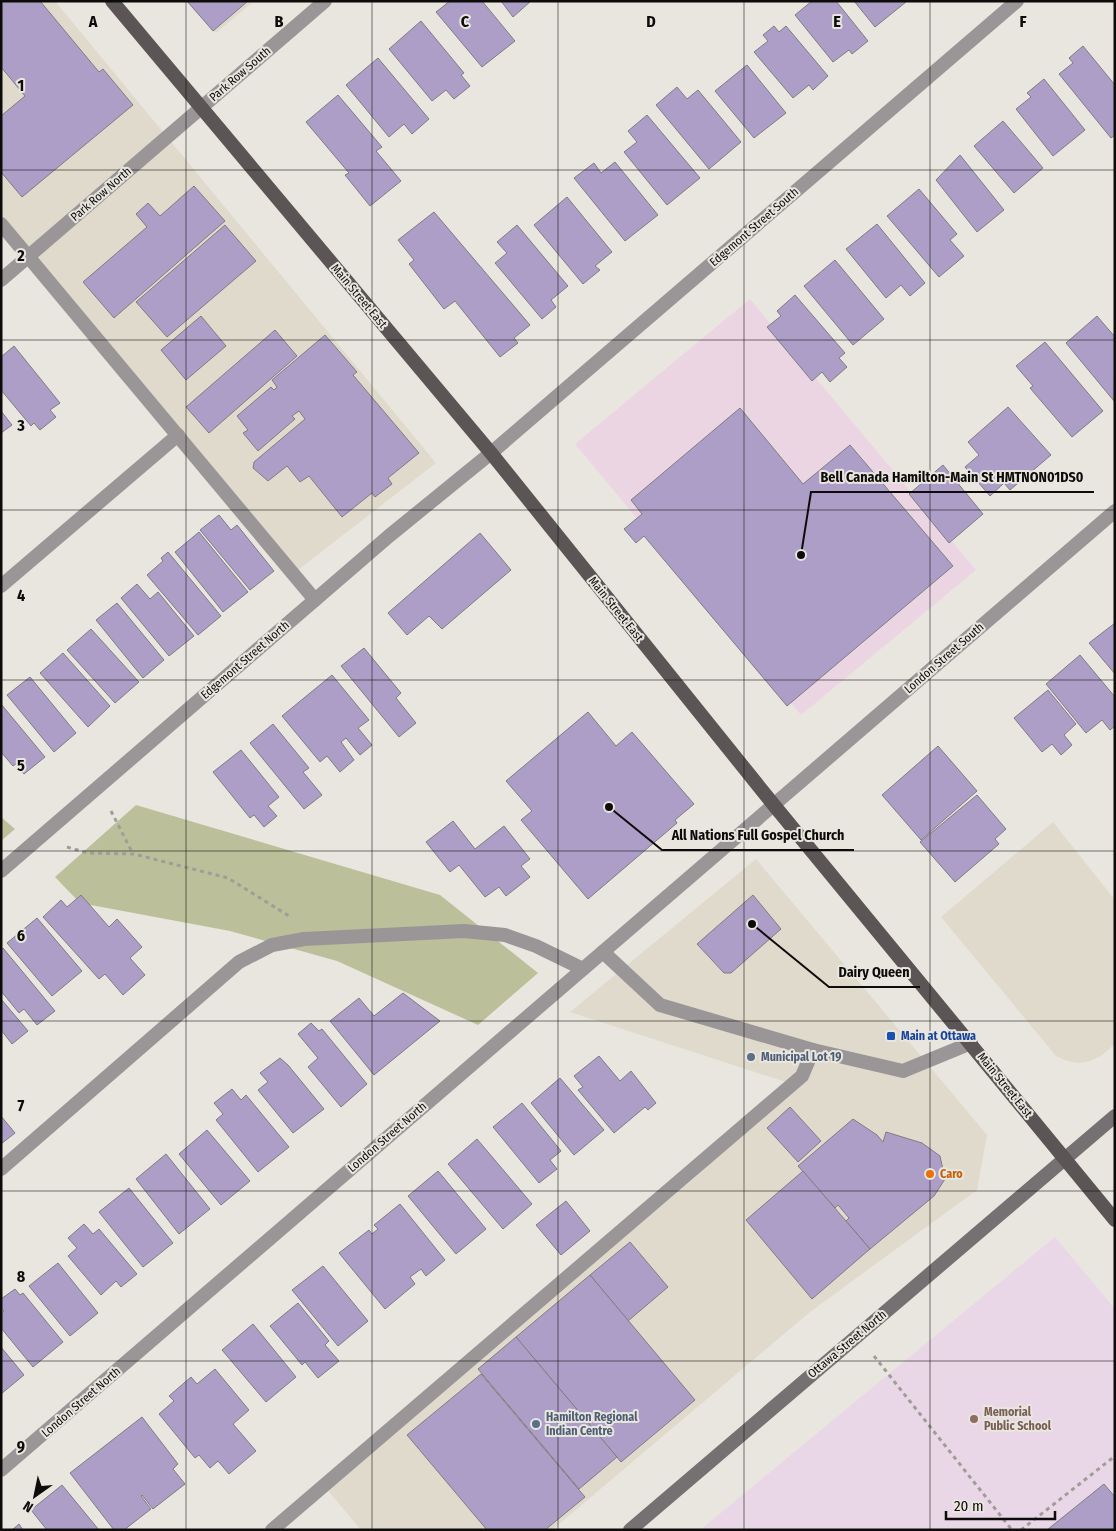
<svg xmlns="http://www.w3.org/2000/svg" width="1116" height="1531" viewBox="0 0 1116 1531" font-family="'Fira Sans Condensed',sans-serif">
<style>
.built{fill:#e0dacd}
.industrial{fill:#ebd5e3}
.education{fill:#e9d6e6}
.green{fill:#bbc09a}
.building{fill:#ad9ec7;stroke:#7e7d82}
.lines{fill:none;stroke-linecap:round;stroke-linejoin:round}
.path{stroke:#9f9d98;stroke-width:3;stroke-dasharray:4 4;stroke-linecap:butt}
.service{stroke:#9a9697;stroke-width:14}
.minor{stroke:#9a9697;stroke-width:14}
.secondary{stroke:#757071;stroke-width:14}
.primary{stroke:#5b5556;stroke-width:14}
.grid{fill:none;stroke:#0d0c0a;stroke-width:1;stroke-opacity:0.55}
.transit-dot{fill:#1a4fb4;stroke:#e9e6e0;stroke-width:2}
.service-dot{fill:#5c6f8a;stroke:#e9e6e0;stroke-width:2}
.food-dot{fill:#e8710a;stroke:#e9e6e0;stroke-width:2}
.education-dot{fill:#8d6e63;stroke:#e9e6e0;stroke-width:2}
.labels{text-anchor:middle;dominant-baseline:central;stroke-width:4;stroke-linejoin:round;paint-order:stroke}
.street-label{font-size:12px;fill:#0d0c0a;stroke:#e9e6e0}
.transit-label{font-size:12px;font-weight:bold;fill:#164399;stroke:#e9e6e0;text-anchor:start}
.service-label{font-size:12px;font-weight:bold;fill:#4e5e75;stroke:#e9e6e0;text-anchor:start}
.food-label{font-size:12px;font-weight:bold;fill:#c56008;stroke:#e9e6e0;text-anchor:start}
.education-label{font-size:12px;font-weight:bold;fill:#785e54;stroke:#e9e6e0;text-anchor:start}
.grid-label{font-size:16px;text-anchor:middle;font-weight:bold;fill:#0d0c0a;stroke:#e9e6e0;stroke-width:4;stroke-linejoin:round;paint-order:stroke}
.leader{fill:none;stroke:#0d0c0a;stroke-width:2}
.callout-dot{fill:#0d0c0a;stroke:#e9e6e0;stroke-width:2}
.callout-label{font-size:14px;text-anchor:middle;font-weight:bold;fill:#0d0c0a;stroke:#e9e6e0;stroke-width:4;stroke-linejoin:round;paint-order:stroke}
</style>
<rect width="100%" height="100%" fill="#e9e6e0"/>
<g class="built">
<polygon points="1,1 55,1 436,463 289,577 1,221"/>
<polygon points="185,1 254,1 216,33"/>
<polygon points="1053,822 1115,900 1115,1044 1101,1056 1090,1061 1079,1063 1067,1061 1056,1056 941,917"/>
<polygon points="756,859 987,1135 977,1190 810,1312 552,1530 361,1530 325,1487 697,1176 789,1083 570,1012"/>
</g>
<polygon class="industrial" points="750,299 976,570 801,715 575,444"/>
<polygon class="education" points="1055,1237 1115,1309 1115,1530 700,1530"/>
<g class="green">
<polygon points="136,805 440,895 538,973 478,1025 337,961 230,931 80,903 55,877"/>
<polygon points="1,817 15,829 1,841"/>
</g>
<g class="building">
<polygon points="1,1 40,1 99,72 103,69 133,105 22,197 1,172 1,116 25,96 1,67"/>
<polygon points="187,1 248,1 213,31"/>
<polygon points="450,1 482,1 515,41 482,67 436,12"/>
<polygon points="501,1 531,1 513,17"/>
<polygon points="812,1 836,1 868,41 852,54 849,50 833,62 795,15"/>
<polygon points="854,1 906,1 906,2 875,27"/>
<polygon points="421,21 464,73 461,75 470,86 454,99 446,90 432,101 389,49"/>
<polygon points="774,26 779,32 786,26 828,76 813,90 809,85 793,98 754,52 768,41 763,35"/>
<polygon points="1083,46 1115,85 1115,135 1111,138 1059,74 1073,63 1069,58"/>
<polygon points="378,58 429,119 412,134 404,124 389,137 346,85"/>
<polygon points="747,65 786,113 754,138 715,91"/>
<polygon points="1044,79 1085,130 1053,156 1016,109 1031,97 1027,93"/>
<polygon points="677,87 687,99 698,90 741,142 709,169 656,105"/>
<polygon points="338,95 382,147 376,151 401,181 370,206 345,175 349,173 306,122"/>
<polygon points="647,115 700,178 667,205 624,152 637,142 628,131"/>
<polygon points="1003,121 1043,168 1014,193 974,146"/>
<polygon points="960,155 1004,210 977,232 936,180"/>
<polygon points="615,162 658,215 625,241 574,178 594,163 601,173"/>
<polygon points="194,186 225,221 114,318 83,282 147,227 136,214 148,203 160,216"/>
<polygon points="919,189 957,234 950,240 964,256 939,277 887,216"/>
<polygon points="567,197 612,252 595,266 600,270 583,284 534,225"/>
<polygon points="434,212 530,325 514,338 518,343 500,357 455,301 444,309 409,264 414,260 398,240"/>
<polygon points="877,224 925,283 910,296 901,285 886,298 846,249"/>
<polygon points="225,225 256,261 167,337 136,302"/>
<polygon points="517,225 568,286 551,300 556,307 542,319 495,263 507,253 497,242"/>
<polygon points="835,260 884,319 853,345 804,286"/>
<polygon points="795,295 845,353 839,358 847,367 830,382 822,372 812,381 767,327 781,316 777,311"/>
<polygon points="201,316 226,346 186,380 161,350"/>
<polygon points="1097,316 1115,337 1114,401 1066,343"/>
<polygon points="275,330 297,356 209,433 186,407"/>
<polygon points="325,335 357,372 353,375 419,453 388,478 392,484 375,497 372,493 342,517 309,476 300,482 287,466 268,481 253,468 254,462 305,419 299,411 292,416 295,419 258,451 243,433 248,430 237,416 271,387 274,390 277,387 272,380"/>
<polygon points="1045,342 1103,411 1072,437 1030,388 1033,386 1016,366"/>
<polygon points="14,346 60,403 50,410 56,417 40,430 34,423 31,426 1,390 1,357"/>
<polygon points="1008,407 1051,455 1010,490 1004,483 990,496 965,467 979,455 968,442"/>
<polygon points="740,408 803,484 850,445 953,566 787,706 644,536 636,543 624,529 642,514 631,500"/>
<polygon points="1,411 12,425 1,433"/>
<polygon points="943,465 983,514 949,543 909,494"/>
<polygon points="219,515 231,530 237,525 274,571 250,590 200,530"/>
<polygon points="199,532 248,592 223,612 175,552"/>
<polygon points="480,533 511,570 442,629 429,616 407,635 388,613"/>
<polygon points="168,552 221,616 198,635 147,575 163,561 161,558"/>
<polygon points="137,584 150,599 158,592 194,636 169,656 121,598"/>
<polygon points="117,603 164,660 143,678 96,620"/>
<polygon points="1115,623 1115,674 1089,643"/>
<polygon points="91,629 139,682 115,703 67,650"/>
<polygon points="364,648 401,693 396,698 416,723 399,737 341,666"/>
<polygon points="63,653 110,706 88,727 40,673"/>
<polygon points="1080,655 1115,697 1115,726 1110,730 1102,720 1086,733 1046,684"/>
<polygon points="332,675 369,720 358,728 372,745 360,755 346,738 341,742 354,760 340,772 327,756 320,762 282,716"/>
<polygon points="30,677 76,733 54,752 7,695"/>
<polygon points="1048,690 1076,724 1064,735 1072,745 1061,755 1052,744 1042,752 1014,718"/>
<polygon points="1,704 45,757 24,774 16,764 13,766 1,752"/>
<polygon points="588,712 616,746 632,732 694,804 675,820 677,823 588,899 521,820 532,811 506,781"/>
<polygon points="273,724 309,768 303,772 322,795 304,809 250,743"/>
<polygon points="938,746 977,791 921,840 882,795"/>
<polygon points="241,750 279,797 268,806 277,816 264,827 254,815 250,818 213,772"/>
<polygon points="977,795 1006,829 995,839 999,844 955,882 920,842"/>
<polygon points="453,821 475,849 504,826 530,859 521,866 530,877 506,896 499,887 485,897 459,865 450,872 426,842"/>
<polygon points="81,895 109,927 117,919 142,947 130,958 145,975 123,995 105,974 99,979 43,917 61,900 67,907"/>
<polygon points="753,895 781,929 731,973 724,973 697,944"/>
<polygon points="37,918 82,971 52,996 7,943"/>
<polygon points="3,948 55,1011 37,1025 24,1009 19,1013 1,991 1,950"/>
<polygon points="403,993 440,1021 374,1075 330,1021 359,998 374,1016"/>
<polygon points="1,999 28,1031 12,1044 1,1030"/>
<polygon points="311,1023 319,1031 322,1029 367,1084 341,1107 308,1067 318,1058 298,1034"/>
<polygon points="599,1056 620,1081 631,1071 656,1103 648,1110 645,1107 614,1133 578,1090 583,1087 574,1076"/>
<polygon points="280,1058 288,1065 324,1109 293,1133 258,1090 268,1082 260,1073"/>
<polygon points="560,1078 604,1130 574,1155 531,1103"/>
<polygon points="232,1089 241,1100 246,1095 289,1147 258,1172 216,1120 223,1114 214,1103"/>
<polygon points="522,1103 561,1151 550,1160 557,1169 539,1183 493,1127"/>
<polygon points="790,1107 821,1141 798,1162 767,1128"/>
<polygon points="1,1116 15,1133 1,1144"/>
<polygon points="853,1119 877,1135 883,1142 886,1132 922,1143 940,1156 945,1179 934,1196 870,1249 846,1221 849,1218 838,1205 835,1208 798,1166"/>
<polygon points="207,1130 250,1181 221,1205 179,1154"/>
<polygon points="477,1139 532,1204 503,1229 448,1164"/>
<polygon points="166,1154 210,1209 179,1234 136,1179"/>
<polygon points="438,1171 486,1229 456,1254 408,1196"/>
<polygon points="803,1171 870,1249 812,1299 746,1220"/>
<polygon points="129,1188 173,1243 143,1267 99,1212"/>
<polygon points="566,1201 590,1231 561,1255 536,1225"/>
<polygon points="400,1204 445,1260 426,1276 421,1269 410,1277 415,1284 385,1309 339,1253 369,1230 372,1234 378,1229 374,1225"/>
<polygon points="84,1224 93,1234 99,1229 137,1274 121,1287 116,1281 101,1295 68,1256 77,1248 68,1238"/>
<polygon points="630,1242 668,1287 628,1321 590,1275"/>
<polygon points="58,1263 98,1313 70,1336 29,1286"/>
<polygon points="323,1266 368,1321 338,1346 292,1290"/>
<polygon points="590,1275 695,1400 621,1462 516,1337"/>
<polygon points="15,1289 20,1295 23,1293 63,1342 33,1367 1,1328 1,1313 4,1311 1,1308 1,1299"/>
<polygon points="298,1303 329,1341 325,1345 339,1361 318,1378 305,1362 302,1365 270,1326"/>
<polygon points="253,1324 296,1377 266,1402 222,1350"/>
<polygon points="516,1337 617,1457 579,1489 478,1369"/>
<polygon points="1,1347 24,1375 1,1394"/>
<polygon points="215,1369 249,1410 233,1424 256,1451 229,1474 218,1461 210,1468 199,1455 195,1458 159,1414 174,1401 169,1396 191,1377 197,1384"/>
<polygon points="481,1374 585,1497 545,1530 487,1530 407,1435"/>
<polygon points="142,1417 178,1464 173,1469 185,1484 153,1509 142,1495 141,1496 151,1509 124,1530 114,1530 70,1473"/>
<polygon points="1104,1484 1115,1497 1115,1530 1047,1530"/>
<polygon points="62,1485 99,1530 47,1530 31,1510"/>
<polygon points="19,1524 23,1530 12,1530"/>
</g>
<g class="lines">
<g class="path">
<polyline points="111,811 133,854"/>
<polyline points="67,847 88,853 134,854 228,878 289,916"/>
<polyline points="874,1356 1012,1530"/>
<polyline points="1021,1530 1115,1456"/>
</g>
<g class="service">
<polyline points="1,224 315,600"/>
<polyline points="1,586 178,435"/>
<polyline points="603,952 660,1005 813,1050 903,1071 971,1043"/>
<polyline points="1,1169 239,962 272,945 304,939 464,931 505,935 536,946 583,969"/>
<polyline points="272,1530 802,1076 813,1050"/>
</g>
<g class="minor">
<polyline points="1,280 325,1"/>
<polyline points="1,871 389,536 491,453 1017,1"/>
<polyline points="1,1470 1115,511"/>
</g>
<polyline class="secondary" points="630,1530 1115,1116"/>
<polyline class="primary" points="112,1 491,453 773,804 1115,1220"/>
</g>
<path class="grid" d="M186 1V1530M372 1V1530M558 1V1530M744 1V1530M930 1V1530M1 170H1115M1 340H1115M1 510H1115M1 680H1115M1 851H1115M1 1021H1115M1 1191H1115M1 1361H1115"/>
<rect class="transit-dot" x="886" y="1031" width="10" height="10" rx="2.5"/>
<g class="service-dot">
<circle cx="751" cy="1057" r="5"/>
<circle cx="536" cy="1424" r="5"/>
</g>
<circle class="food-dot" cx="930" cy="1174" r="5"/>
<circle class="education-dot" cx="974" cy="1419" r="5"/>
<g class="labels">
<g class="street-label">
<text transform="translate(240 74) rotate(-41)">Park Row South</text>
<text transform="translate(101 194) rotate(-41)">Park Row North</text>
<text transform="translate(754 227) rotate(-41)">Edgemont Street South</text>
<text transform="translate(359 296) rotate(50)">Main Street East</text>
<text transform="translate(616 609) rotate(51)">Main Street East</text>
<text transform="translate(944 658) rotate(-41)">London Street South</text>
<text transform="translate(245 660) rotate(-41)">Edgemont Street North</text>
<text transform="translate(1005 1085) rotate(51)">Main Street East</text>
<text transform="translate(387 1137) rotate(-41)">London Street North</text>
<text transform="translate(847 1344) rotate(-40)">Ottawa Street North</text>
<text transform="translate(81 1402) rotate(-41)">London Street North</text>
</g>
<g class="transit-label">
<text x="901" y="1036">Main at Ottawa</text>
</g>
<g class="service-label">
<text x="761" y="1057">Municipal Lot 19</text>
<text x="546" y="1417">Hamilton Regional<tspan x="546" dy="14">Indian Centre</tspan></text>
</g>
<g class="food-label">
<text x="940" y="1174">Caro</text>
</g>
<g class="education-label">
<text x="984" y="1412">Memorial<tspan x="984" dy="14">Public School</tspan></text>
</g>
</g>
<g class="grid-label">
<text x="93" y="27">A</text>
<text x="279" y="27">B</text>
<text x="465" y="27">C</text>
<text x="651" y="27">D</text>
<text x="837" y="27">E</text>
<text x="1023" y="27">F</text>
<text x="21" y="91">1</text>
<text x="21" y="261">2</text>
<text x="21" y="431">3</text>
<text x="21" y="601">4</text>
<text x="21" y="771">5</text>
<text x="21" y="941">6</text>
<text x="21" y="1111">7</text>
<text x="21" y="1282">8</text>
<text x="21" y="1452">9</text>
</g>
<path class="leader" d="M801 555L811 492H1094M609 807L662 850H854M752 924L829 987H920"/>
<g class="callout-dot">
<circle cx="801" cy="555" r="5"/>
<circle cx="609" cy="807" r="5"/>
<circle cx="752" cy="924" r="5"/>
</g>
<g class="callout-label">
<text x="952" y="482">Bell Canada Hamilton-Main St HMTNON01DS0</text>
<text x="758" y="840">All Nations Full Gospel Church</text>
<text x="874" y="977">Dairy Queen</text>
</g>
<rect width="1116" height="1531" fill="none" stroke="#0d0c0a" stroke-width="5"/>
<g transform="translate(35 1496) rotate(213)" stroke="#e9e6e0" stroke-width="4" paint-order="stroke">
<path d="M0-4L9 19L0 12L-9 19Z" fill="#0d0c0a"/>
<text y="-8" font-size="14" font-weight="bold" text-anchor="middle" fill="#0d0c0a">N</text>
</g>
<path d="M946 1511v8h109v-8" fill="none" stroke="#0d0c0a" stroke-width="2.5"/>
<text x="954" y="1511" font-size="15" fill="#0d0c0a" stroke="#e9e6e0" stroke-width="4" paint-order="stroke">20 m</text>
</svg>
